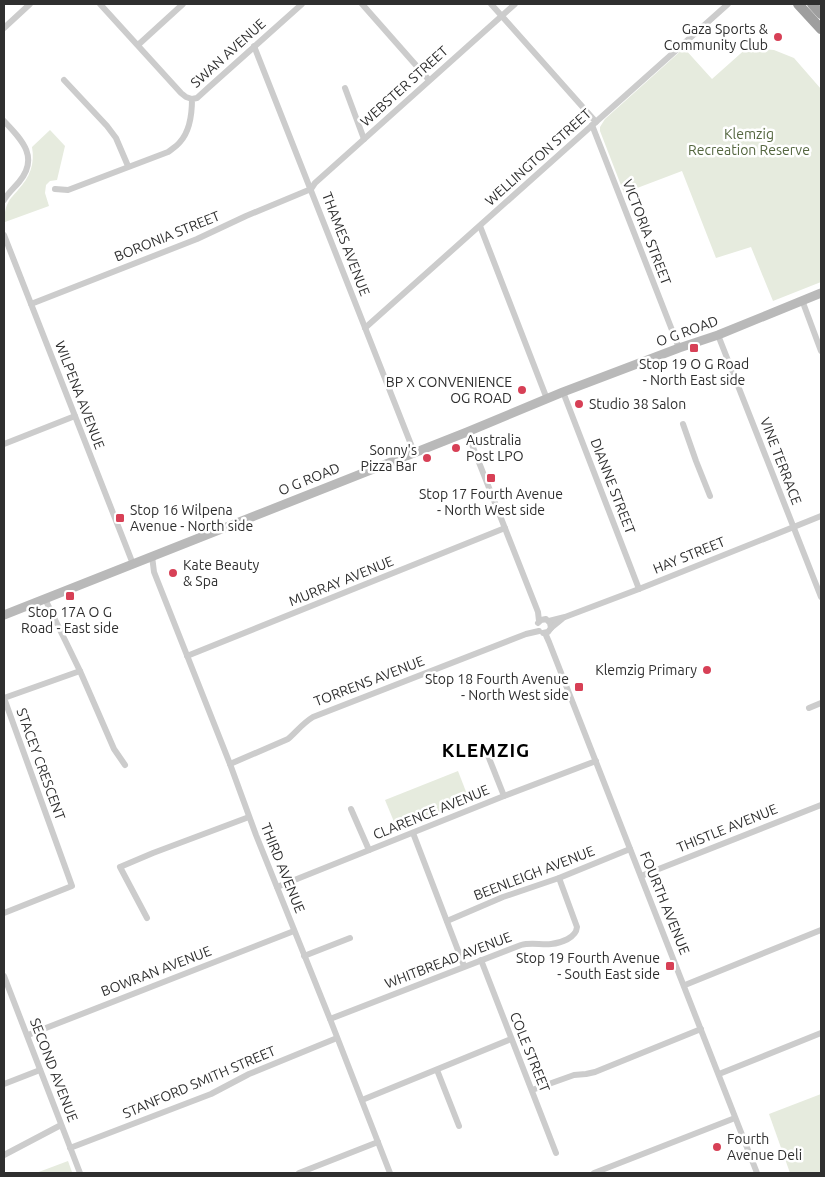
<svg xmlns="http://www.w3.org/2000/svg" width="825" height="1177" viewBox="0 0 825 1177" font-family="Ubuntu,sans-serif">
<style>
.green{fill:#e6ebde}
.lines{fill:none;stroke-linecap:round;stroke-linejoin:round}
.minor{stroke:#ccc;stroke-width:6}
.secondary{stroke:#b9b9b9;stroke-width:9}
.trunk{stroke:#9e9e9e;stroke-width:10}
.poi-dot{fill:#d74056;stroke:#fff;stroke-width:2}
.labels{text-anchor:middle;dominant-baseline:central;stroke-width:5;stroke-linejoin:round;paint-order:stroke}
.poi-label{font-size:14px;fill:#2f2f2f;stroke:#fff;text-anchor:end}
.street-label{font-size:14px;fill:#2f2f2f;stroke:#fff}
.park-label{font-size:14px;fill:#556740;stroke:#fff}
.district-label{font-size:19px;font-weight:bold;letter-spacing:1px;fill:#000;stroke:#fff}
</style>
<rect width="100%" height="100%" fill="#fff"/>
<g class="green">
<polygon points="749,46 751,48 774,50 794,58 821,89 821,282 773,301 751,247 716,258 682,171 624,193 600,131 600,127 605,119 684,48 712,79"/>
<path d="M50 130 65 146 57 180 50 181 46 185 45 193 49 206 5 222C4 216 5 208 8 203 10 198 15 194 18 190 30 177 35 164 32 147Z"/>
<polygon points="458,771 470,802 397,829 385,800"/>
<polygon points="821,1094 821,1173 790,1173 769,1114"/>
<polygon points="68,1161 72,1172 68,1173 36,1173"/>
</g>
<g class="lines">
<g class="minor">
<polyline points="100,4 181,93 186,97 192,99"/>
<polyline points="362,4 429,80"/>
<polyline points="491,4 596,122"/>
<polyline points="4,28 30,4"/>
<polyline points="138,45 183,4"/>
<polyline points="254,46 414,452"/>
<polyline points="64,80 107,126 116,138 128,166"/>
<polyline points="345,88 364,139"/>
<path d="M4 121C21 139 40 157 19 182 14 188 8 193 4 200"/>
<polyline points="592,125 679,348"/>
<path d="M55 189 68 190 168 152C172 149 177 146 180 142 190 131 192 113 192 99L197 98 208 88 302 4"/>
<polyline points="480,226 547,399"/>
<polyline points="4,235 133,564"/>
<polyline points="802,300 821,351"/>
<polyline points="31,304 197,239 246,216 311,189 315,183 515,4"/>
<polyline points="365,328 728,4"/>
<polyline points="718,335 821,597"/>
<polyline points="563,392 639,589"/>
<polyline points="683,424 696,461 710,496"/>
<polyline points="467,432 538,612 539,621"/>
<polyline points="4,444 75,416"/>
<polyline points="152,556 154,572 230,764 256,835 330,1019 390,1173"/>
<polyline points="45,599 80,671 114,749 125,765"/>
<polyline points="549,621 565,617 639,589 821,516"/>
<polyline points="538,623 541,620 546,619 550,623 551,628"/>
<polyline points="543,633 548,632 551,628 562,619"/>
<polyline points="545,633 549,642 757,1173"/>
<polyline points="187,656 505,528"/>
<polyline points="809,708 821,703"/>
<polyline points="487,753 504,796"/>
<path d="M230 764 288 739C296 732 303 723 313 717L526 634 539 631"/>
<polyline points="351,809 369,850"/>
<polyline points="413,833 464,966"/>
<polyline points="641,876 821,805"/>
<polyline points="277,887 504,796 596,761"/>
<polyline points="4,913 72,886 4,698 80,671"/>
<polyline points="147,918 120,867 153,853 249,817"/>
<polyline points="447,921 503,897 559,878 630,849"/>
<polyline points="304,956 350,938"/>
<polyline points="481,960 556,1153"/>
<polyline points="4,976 80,1173"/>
<polyline points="685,985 821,930"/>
<path d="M330 1019 521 945C531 942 541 945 551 944 561 943 576 938 577 927L559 878"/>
<polyline points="28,1035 294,931"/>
<polyline points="437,1070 459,1126"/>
<polyline points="719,1074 821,1033"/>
<polyline points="4,1084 40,1070"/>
<polyline points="532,1090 574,1075 586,1074 595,1072 701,1029"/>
<polyline points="362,1100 511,1039"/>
<polyline points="70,1148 211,1094 249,1074 337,1038"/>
<polyline points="4,1155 61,1125"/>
<polyline points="299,1173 378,1142"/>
<polyline points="594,1173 735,1118"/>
</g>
<polyline class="secondary" points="4,615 467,432 563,392 679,348 718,335 821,293"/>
<g class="trunk">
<polyline points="798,4 821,29"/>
<polyline points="812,4 821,14"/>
</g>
</g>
<g class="poi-dot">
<circle cx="778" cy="37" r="5"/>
<rect x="689" y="343" width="10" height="10" rx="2.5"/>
<circle cx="522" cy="390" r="5"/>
<circle cx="579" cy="404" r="5"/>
<circle cx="456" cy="448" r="5"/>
<circle cx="427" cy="458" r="5"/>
<rect x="486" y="473" width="10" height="10" rx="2.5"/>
<rect x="115" y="513" width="10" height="10" rx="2.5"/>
<circle cx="173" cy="573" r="5"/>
<rect x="65" y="591" width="10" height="10" rx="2.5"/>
<circle cx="707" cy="670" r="5"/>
<rect x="574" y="682" width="10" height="10" rx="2.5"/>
<rect x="665" y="961" width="10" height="10" rx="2.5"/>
<circle cx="717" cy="1147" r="5"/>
</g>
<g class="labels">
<g class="poi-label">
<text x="768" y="29">Gaza Sports &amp;<tspan x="768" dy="16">Community Club</tspan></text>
<text x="694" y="364" text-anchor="middle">Stop 19 O G Road<tspan x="694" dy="16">- North East side</tspan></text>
<text x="512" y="382">BP X CONVENIENCE<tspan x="512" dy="16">OG ROAD</tspan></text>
<text x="589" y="404" text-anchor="start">Studio 38 Salon</text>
<text x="466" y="440" text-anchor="start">Australia<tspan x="466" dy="16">Post LPO</tspan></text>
<text x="417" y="450">Sonny's<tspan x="417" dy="16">Pizza Bar</tspan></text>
<text x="491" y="494" text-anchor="middle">Stop 17 Fourth Avenue<tspan x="491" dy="16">- North West side</tspan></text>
<text x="130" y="510" text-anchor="start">Stop 16 Wilpena<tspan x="130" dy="16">Avenue - North side</tspan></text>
<text x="183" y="565" text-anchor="start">Kate Beauty<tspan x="183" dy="16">&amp; Spa</tspan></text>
<text x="70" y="612" text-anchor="middle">Stop 17A O G<tspan x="70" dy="16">Road - East side</tspan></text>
<text x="697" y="670">Klemzig Primary</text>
<text x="569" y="679">Stop 18 Fourth Avenue<tspan x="569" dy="16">- North West side</tspan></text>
<text x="660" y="958">Stop 19 Fourth Avenue<tspan x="660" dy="16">- South East side</tspan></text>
<text x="727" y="1139" text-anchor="start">Fourth<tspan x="727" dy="16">Avenue Deli</tspan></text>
</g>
<g class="street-label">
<text transform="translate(228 53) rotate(-42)">SWAN AVENUE</text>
<text transform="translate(404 86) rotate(-42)">WEBSTER STREET</text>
<text transform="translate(538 157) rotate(-42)">WELLINGTON STREET</text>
<text transform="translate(647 232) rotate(69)">VICTORIA STREET</text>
<text transform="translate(167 236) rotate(-22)">BORONIA STREET</text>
<text transform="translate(346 244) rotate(69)">THAMES AVENUE</text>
<text transform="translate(687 331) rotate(-20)">O G ROAD</text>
<text transform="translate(80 395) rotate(69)">WILPENA AVENUE</text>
<text transform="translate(781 461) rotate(69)">VINE TERRACE</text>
<text transform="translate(309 479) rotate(-22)">O G ROAD</text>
<text transform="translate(613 486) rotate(69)">DIANNE STREET</text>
<text transform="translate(689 555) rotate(-22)">HAY STREET</text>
<text transform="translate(341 581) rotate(-22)">MURRAY AVENUE</text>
<text transform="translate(369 681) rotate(-21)">TORRENS AVENUE</text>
<text transform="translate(41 764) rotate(70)">STACEY CRESCENT</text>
<text transform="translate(431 812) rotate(-22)">CLARENCE AVENUE</text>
<text transform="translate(727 828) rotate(-22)">THISTLE AVENUE</text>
<text transform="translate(283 868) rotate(68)">THIRD AVENUE</text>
<text transform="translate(534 873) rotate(-21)">BEENLEIGH AVENUE</text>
<text transform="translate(665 903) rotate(68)">FOURTH AVENUE</text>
<text transform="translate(448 960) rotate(-21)">WHITBREAD AVENUE</text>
<text transform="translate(156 971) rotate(-21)">BOWRAN AVENUE</text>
<text transform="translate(530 1052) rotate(68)">COLE STREET</text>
<text transform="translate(54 1070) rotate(69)">SECOND AVENUE</text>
<text transform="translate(199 1082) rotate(-23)">STANFORD SMITH STREET</text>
</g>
<g class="park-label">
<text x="749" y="134">Klemzig<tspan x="749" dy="16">Recreation Reserve</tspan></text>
</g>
<g class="district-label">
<text x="486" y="750">KLEMZIG</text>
</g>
</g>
<rect width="825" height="1177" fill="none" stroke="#2f2f2f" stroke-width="10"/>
</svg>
